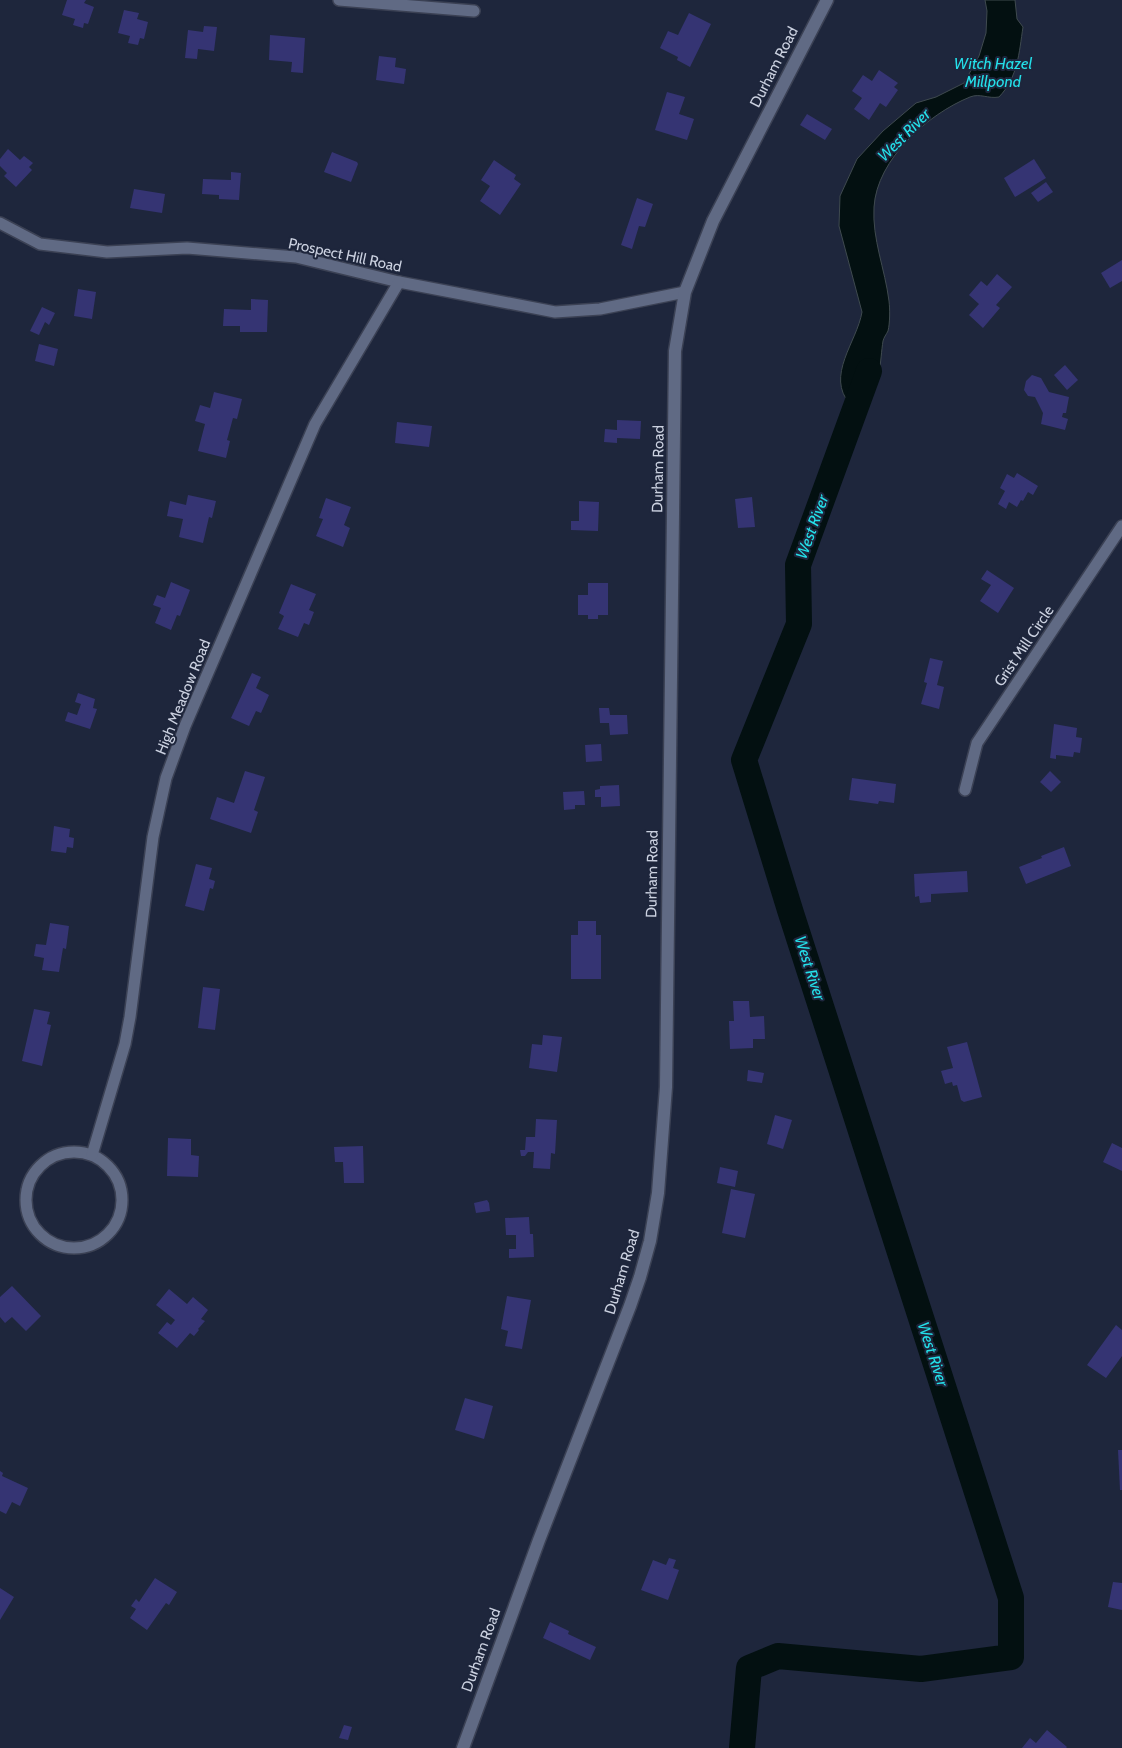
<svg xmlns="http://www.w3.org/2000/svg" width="1122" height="1748" viewBox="0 0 1122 1748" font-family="Cabin,sans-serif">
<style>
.water{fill:#031011;stroke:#3f4a4f}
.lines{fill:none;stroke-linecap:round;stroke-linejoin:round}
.river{stroke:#031011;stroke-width:26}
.building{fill:#353473}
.minor-casing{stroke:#3b4154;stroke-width:14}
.secondary-casing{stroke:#3b4154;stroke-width:15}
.minor{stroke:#606a84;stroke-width:11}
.secondary{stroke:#606a84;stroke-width:12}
.labels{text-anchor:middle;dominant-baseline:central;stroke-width:4;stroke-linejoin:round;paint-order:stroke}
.street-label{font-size:15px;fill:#cbd1e0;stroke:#1e263c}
.water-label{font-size:16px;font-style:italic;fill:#24e0ea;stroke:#1e263c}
</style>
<rect width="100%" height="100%" fill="#1e263c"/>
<path class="water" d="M985 0H1015L1017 19 1023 27C1019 53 1018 77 999 97 988 99 980 93 970 97 928 114 877 159 874 207 872 239 885 269 889 301 890 309 890 323 888 331 886 335 884 337 883 341 880 360 881 385 867 399 862 405 857 405 850 404 825 376 857 342 862 312L839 226 840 196 857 159 883 131 916 103 936 97 964 83 979 56 986 33 987 11Z"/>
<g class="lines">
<polyline class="river" points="742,1748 749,1668 778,1656 921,1669 1011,1657 1011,1598 790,910 744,760 799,624 798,565 869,371"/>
</g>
<g class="building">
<polygon points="67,0 86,0 84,3 94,7 88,24 84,23 83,28 73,25 75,19 62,15"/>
<polygon points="124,10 139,13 137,19 148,22 144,39 140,38 138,45 128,43 130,36 118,33"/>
<polygon points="689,13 711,24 690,67 677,60 678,57 660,48 668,31 678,35"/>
<polygon points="204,26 217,27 214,51 198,49 197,59 185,58 188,30 203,32"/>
<polygon points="270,35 305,38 303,73 291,72 292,62 269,60"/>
<polygon points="379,56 396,58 395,67 406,69 404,84 376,80"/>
<polygon points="879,70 898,83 894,87 898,90 886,107 880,103 869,120 854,109 862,98 852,91 863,75 872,81"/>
<polygon points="667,92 685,97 679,114 694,119 687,140 655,130"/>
<polygon points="807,114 832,129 825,140 800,125"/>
<polygon points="8,149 20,160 24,156 33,163 29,167 32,170 16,187 4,176 7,173 0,166 0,159"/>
<polygon points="332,152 357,162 358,164 351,182 324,172"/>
<polygon points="1034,159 1046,178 1015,197 1004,178"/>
<polygon points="494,160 516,175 514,179 521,184 500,215 480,201 490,186 481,180"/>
<polygon points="231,172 241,173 239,200 219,199 219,195 202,194 203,179 231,180"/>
<polygon points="1046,182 1053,192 1038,202 1031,193"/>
<polygon points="134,189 165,194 162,213 130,208"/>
<polygon points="637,198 653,204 645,227 639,226 632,249 621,245"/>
<polygon points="1122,260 1122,281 1110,288 1101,273"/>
<polygon points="997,274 1012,287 996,305 1000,308 983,328 969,315 979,304 969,295 981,281 987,286"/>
<polygon points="78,289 96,292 92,319 74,316"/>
<polygon points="251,299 268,300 267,332 240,332 240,326 223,326 224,309 251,310"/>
<polygon points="42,307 55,313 49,325 45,322 39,335 30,331"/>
<polygon points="39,344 58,349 54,366 35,361"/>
<polygon points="1065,365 1078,380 1067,390 1054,375"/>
<polygon points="1032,375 1041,378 1049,392 1069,397 1066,413 1063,413 1062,417 1068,419 1065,430 1041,424 1043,413 1035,397 1028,396 1024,390 1026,381"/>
<polygon points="214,392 242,399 237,419 233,418 227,440 230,441 226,458 198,451 205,424 195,421 200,405 210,408"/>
<polygon points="617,420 641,421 640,439 617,438 617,443 604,442 605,429 617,430"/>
<polygon points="397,422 432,426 429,447 395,443"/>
<polygon points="1017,473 1038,486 1033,495 1028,492 1023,501 1021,500 1017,507 1009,502 1006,509 998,504 1005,491 1000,488 1007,474 1014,478"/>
<polygon points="188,495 216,501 212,518 209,517 203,543 179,537 183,519 167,516 170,501 186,505"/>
<polygon points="752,497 755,527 738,528 735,499"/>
<polygon points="326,498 351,507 344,525 350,528 343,547 316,536 323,519 319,518"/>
<polygon points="579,501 599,502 598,531 571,530 571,521 579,521"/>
<polygon points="987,570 1014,588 998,613 980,601 991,585 981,579"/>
<polygon points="171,582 190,590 180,616 177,615 171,630 155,623 161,608 153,605 157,595 165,598"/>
<polygon points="588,583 608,583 608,615 598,615 598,619 588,619 588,615 578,615 578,595 588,595"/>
<polygon points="291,584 316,594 309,610 314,612 309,625 304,623 298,637 278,629 284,616 279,613"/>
<polygon points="930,658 943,661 937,685 944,687 939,709 921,704 927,683 924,682"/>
<polygon points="252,673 261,677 256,688 269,695 261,713 256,711 249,726 231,718"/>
<polygon points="78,693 95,699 93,708 97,709 90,729 65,721 68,712 77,715 81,704 75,702"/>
<polygon points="599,708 609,708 610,715 627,715 628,734 610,735 609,723 600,723"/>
<polygon points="1054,724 1077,728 1076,737 1082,738 1080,753 1074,752 1073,757 1056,755 1056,759 1050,758"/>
<polygon points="601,744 602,761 586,762 585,745"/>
<polygon points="245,771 265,777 254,810 258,812 251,833 210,819 217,797 234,803"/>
<polygon points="1050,771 1061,782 1051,792 1040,782"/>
<polygon points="852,778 896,784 894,803 879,801 878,804 849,800"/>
<polygon points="619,785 620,806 601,807 601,797 595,797 595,790 600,789 600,786"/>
<polygon points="584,791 585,805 575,805 575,809 564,810 563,792"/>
<polygon points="54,826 70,829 69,837 74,838 73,848 67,847 66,853 51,851"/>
<polygon points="1064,847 1071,866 1026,884 1019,867 1042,858 1041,856"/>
<polygon points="196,864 212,868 209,879 215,881 213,889 210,888 204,911 185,906"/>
<polygon points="967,871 968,892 931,894 931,902 920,903 919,896 915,897 914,874"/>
<polygon points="578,921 596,921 596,935 601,935 601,979 571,979 571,935 578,935"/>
<polygon points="50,923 69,926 66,949 63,948 59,972 42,970 44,958 34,956 36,944 46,945"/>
<polygon points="203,987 220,989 215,1030 198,1028"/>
<polygon points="733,1001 749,1001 750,1017 764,1016 765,1039 753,1039 753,1048 730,1049 729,1021 734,1021"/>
<polygon points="34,1009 50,1012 47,1024 51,1025 42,1066 22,1061"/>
<polygon points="543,1035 562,1037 557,1072 529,1068 532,1044 542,1045"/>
<polygon points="967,1042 982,1097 964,1102 961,1100 957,1085 953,1086 952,1082 945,1084 941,1071 953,1068 947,1047"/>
<polygon points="748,1070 764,1073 762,1083 747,1081"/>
<polygon points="775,1115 792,1120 783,1149 767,1144"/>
<polygon points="536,1119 557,1120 555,1154 551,1153 550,1169 533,1168 534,1152 528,1152 525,1156 521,1156 520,1150 525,1150 526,1137 535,1137"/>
<polygon points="168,1138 191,1139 191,1155 199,1156 198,1177 167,1176"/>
<polygon points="1112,1143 1122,1148 1122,1171 1103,1162"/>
<polygon points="363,1146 364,1183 344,1183 343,1162 335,1162 334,1147"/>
<polygon points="720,1167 738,1171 735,1187 717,1183"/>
<polygon points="731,1189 755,1194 745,1238 722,1233"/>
<polygon points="487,1200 489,1203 490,1211 476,1213 474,1203"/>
<polygon points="529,1217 530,1234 533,1234 534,1257 509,1258 509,1249 516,1249 516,1235 506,1235 505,1218"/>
<polygon points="12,1286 41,1316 26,1331 12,1317 5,1323 0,1317 0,1297"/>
<polygon points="169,1289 187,1304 193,1297 208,1310 201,1319 205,1321 198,1329 199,1330 194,1336 190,1333 177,1348 158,1333 167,1322 171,1325 175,1320 156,1305"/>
<polygon points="507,1296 531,1300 522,1349 505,1346 508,1331 501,1329"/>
<polygon points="1116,1325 1122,1330 1122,1356 1106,1378 1087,1365"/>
<polygon points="465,1398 493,1406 484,1439 455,1430"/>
<polygon points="1118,1450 1122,1450 1122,1490 1120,1490"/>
<polygon points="0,1471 3,1473 2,1476 28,1488 20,1506 12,1502 6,1514 0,1511"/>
<polygon points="669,1558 676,1560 673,1568 679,1570 668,1600 641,1590 653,1560 666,1565"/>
<polygon points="155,1578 177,1592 169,1605 166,1603 147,1630 130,1618 136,1609 131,1606 136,1599 139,1602"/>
<polygon points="1113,1582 1122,1583 1122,1610 1108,1607"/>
<polygon points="0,1588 14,1597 0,1620"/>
<polygon points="550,1622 569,1631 568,1634 596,1647 590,1660 543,1638"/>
<polygon points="344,1725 352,1727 348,1740 339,1738"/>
<polygon points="1047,1730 1067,1747 1066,1748 1022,1748 1030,1738 1036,1743"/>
</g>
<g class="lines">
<g class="minor-casing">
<g id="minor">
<polyline points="339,0 474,11"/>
<polyline points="0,223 40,244 107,252 187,248 296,257 399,282 555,312 600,309 685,292"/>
<polyline points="965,790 977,743 1122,526"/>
<circle cx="74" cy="1200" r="48"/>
<polyline points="92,1155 125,1044 130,1017 153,837 166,778 185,726 315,424 399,282"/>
</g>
</g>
<g class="secondary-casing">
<polyline id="secondary" points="463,1748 539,1540 630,1306 640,1277 650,1241 658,1193 666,1087 675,351 685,292 713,221 827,0"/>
</g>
<use href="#minor" class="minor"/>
<use href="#secondary" class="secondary"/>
</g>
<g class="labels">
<g class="street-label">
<text transform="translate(774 67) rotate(-63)">Durham Road</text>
<text transform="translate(345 255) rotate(12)">Prospect Hill Road</text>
<text transform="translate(658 469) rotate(-89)">Durham Road</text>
<text transform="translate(1024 646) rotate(-56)">Grist Mill Circle</text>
<text transform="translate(183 697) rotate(-68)">High Meadow Road</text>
<text transform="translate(652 874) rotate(-89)">Durham Road</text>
<text transform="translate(622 1272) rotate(-73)">Durham Road</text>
<text transform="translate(481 1650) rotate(-70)">Durham Road</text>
</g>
<g class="water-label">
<text x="993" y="63">Witch Hazel<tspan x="993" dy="18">Millpond</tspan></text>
<text transform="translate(904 135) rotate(-45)">West River</text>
<text transform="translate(812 527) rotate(-70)">West River</text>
<text transform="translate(810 968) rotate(72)">West River</text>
<text transform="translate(933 1354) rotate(72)">West River</text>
</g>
</g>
</svg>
